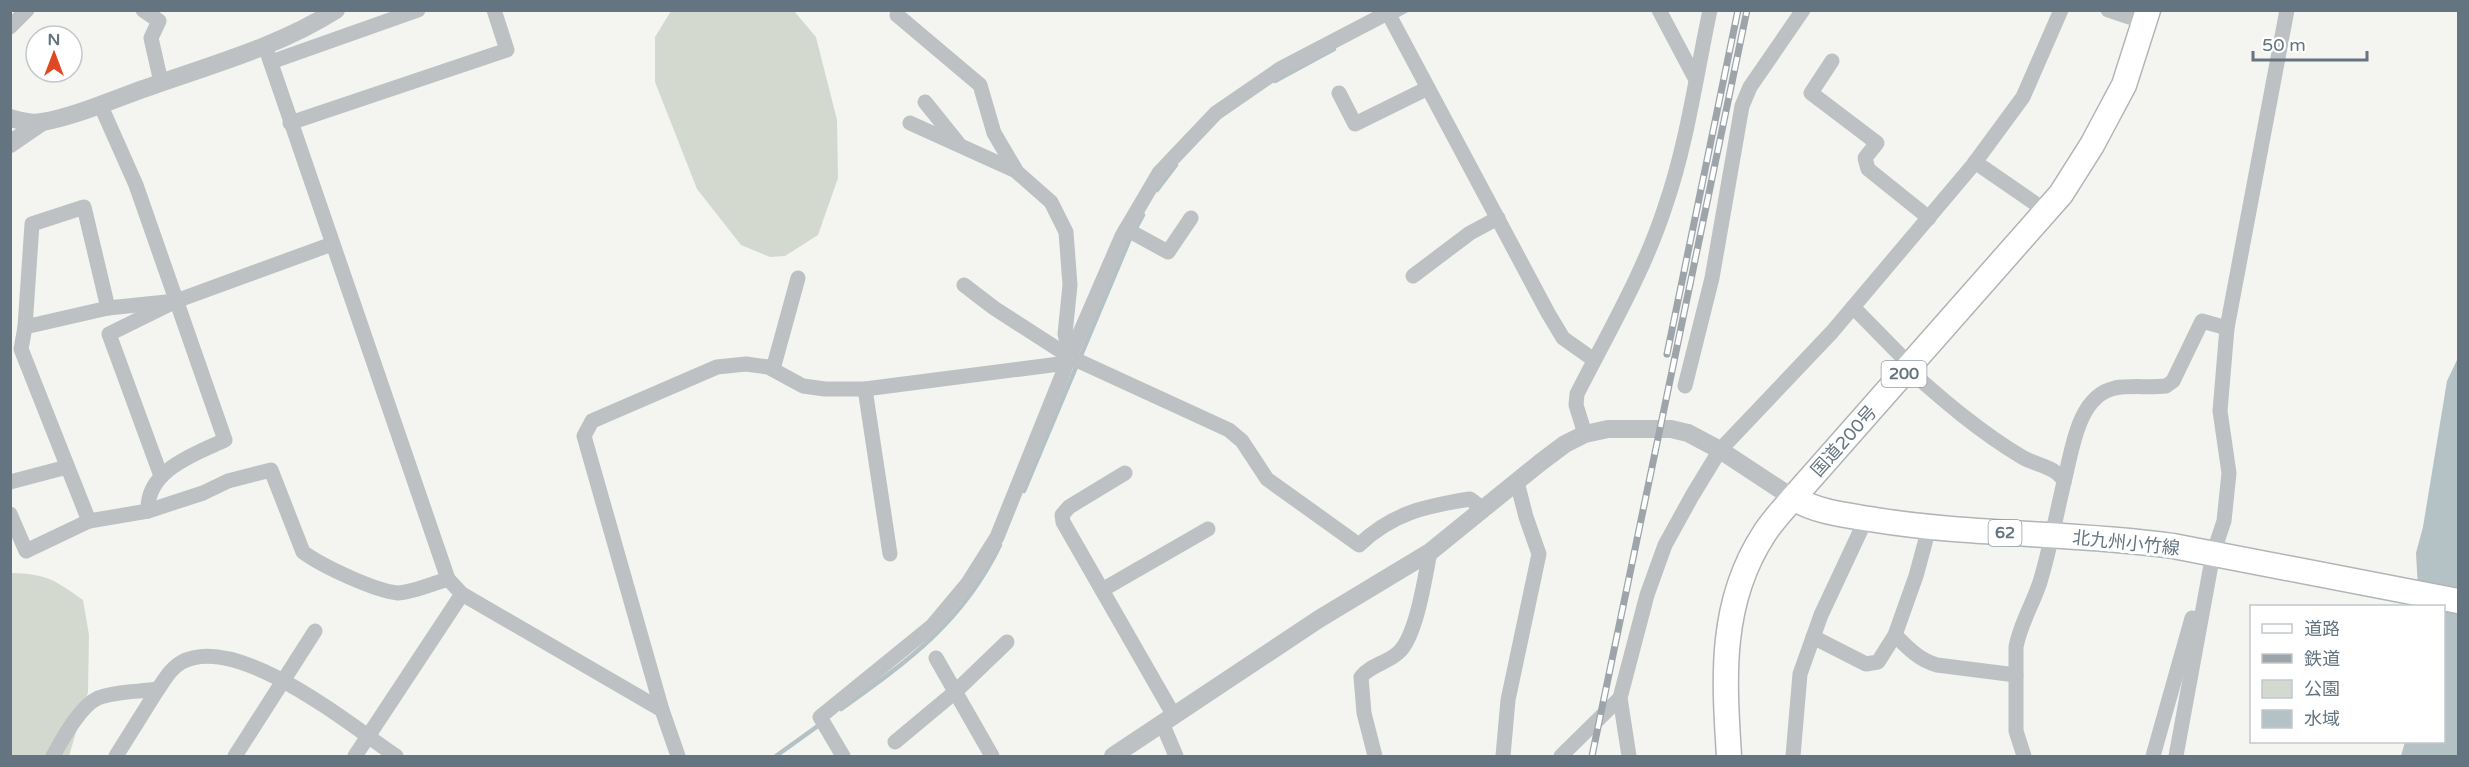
<svg xmlns="http://www.w3.org/2000/svg" width="2469" height="767" viewBox="0 0 2469 767" font-family="'Varela Round','Noto Sans JP',sans-serif">
<style>
.green{fill:#d4d9d0}
.water{fill:#b4c1c5}
.lines{fill:none;stroke-linecap:round;stroke-linejoin:round}
.stream{stroke:#b4c1c5;stroke-width:4.5}
.primary-casing{stroke:#b0b5b8;stroke-width:27}
.trunk-casing{stroke:#b0b4b7;stroke-width:27}
.minor{stroke:#bdc1c4;stroke-width:15}
.tertiary{stroke:#bdc1c4;stroke-width:18}
.primary{stroke:#fff;stroke-width:24}
.trunk{stroke:#fff;stroke-width:24}
.rail-casing{stroke:#9ea5aa;stroke-width:7}
.rail{stroke:#fff;stroke-width:4.5;stroke-dasharray:14;stroke-linecap:butt}
.labels{text-anchor:middle;dominant-baseline:central;stroke-width:6;stroke-linejoin:round;paint-order:stroke}
.shield{fill:#fff;stroke:#929ea7;stroke-width:1.5}
.shield-label{font-size:16px;font-weight:bold;fill:#647581}
.street-label{font-size:18px;fill:#647581;stroke:#fff}
</style>
<rect width="100%" height="100%" fill="#f4f4f0"/>
<g class="green">
<polygon points="671,11 794,11 816,37 837,120 838,178 818,235 785,256 770,257 741,245 697,189 655,82 655,37"/>
<path d="M10 573C47 574 53 579 83 600L89 635 88 692 69 756H11Z"/>
</g>
<polygon class="water" points="2458,358 2458,756 2401,756 2405,742 2444,742 2444,606 2419,606 2416,553 2423,527 2447,381"/>
<g class="lines">
<g class="stream">
<polyline points="1394,17 1407,10"/>
<polyline points="1275,81 1334,49"/>
<polyline points="1157,190 1176,165"/>
<polyline points="1024,491 1129,241 1143,215"/>
<path d="M841 709C908 661 963 622 1000 545"/>
<polyline points="776,756 822,723"/>
</g>
<g class="primary-casing">
<path id="primary" d="M1793 498C1819 513 1846 515 1876 520 1975 536 2075 532 2173 546L2458 601"/>
</g>
<g class="trunk-casing">
<path id="trunk" d="M1729 756C1724 678 1719 603 1764 534 1772 521 1783 510 1793 498L2061 194 2092 145 2124 85 2148 10"/>
</g>
<g class="minor">
<polyline points="143,10 159,21 151,38 161,82"/>
<polyline points="1659,10 1695,78"/>
<polyline points="2108,10 2144,22"/>
<polyline points="1388,13 1548,313 1563,338 1594,360"/>
<polyline points="897,15 980,85 994,133 1017,172 1051,202 1066,232 1070,285 1065,334 1070,357"/>
<polyline points="10,27 27,10"/>
<polyline points="265,46 448,579 462,594 662,710"/>
<polyline points="1832,61 1811,93 1877,143 1865,158 1868,169 1929,218"/>
<polyline points="271,62 418,10"/>
<polyline points="1339,93 1355,124 1428,88"/>
<polyline points="925,102 958,143"/>
<path d="M100 104 136 185 225 440C195 454 146 470 148 511"/>
<polyline points="290,123 507,50 494,10"/>
<polyline points="910,123 1016,171"/>
<polyline points="1975,162 2046,211"/>
<polyline points="1126,229 1168,252 1191,218"/>
<polyline points="1413,276 1470,233 1498,218"/>
<path d="M964 285 994 308 1070 357 1229 430 1242 441 1267 479 1359 545C1392 513 1426 506 1470 499L1483 509"/>
<path d="M176 301 108 308 25 327 21 349 89 521 148 511 203 493 228 481 271 470 303 552C322 566 375 591 398 593 410 593 435 583 448 579"/>
<polyline points="1853,307 1911,366"/>
<polyline points="25,327 32,224 84,207 108,308"/>
<polyline points="773,369 798,278"/>
<path d="M1908 369C1944 401 1980 432 2022 457 2035 465 2058 467 2064 482 2056 516 2050 549 2040 582 2033 604 2020 624 2016 647V731L2024 756"/>
<polyline points="1685,386 1712,278 1742,106 1750,87 1803,10"/>
<polyline points="865,389 890,554"/>
<path d="M1585 434 1576 405 1577 394C1608 333 1644 272 1665 207 1687 144 1696 76 1710 10"/>
<polyline points="1125,473 1069,507 1062,515 1063,522 1173,714"/>
<polyline points="161,476 109,334 176,301 332,244"/>
<polyline points="10,482 67,467"/>
<path d="M2064 482C2072 452 2077 396 2115 388 2132 385 2149 388 2166 386L2173 381 2202 321 2227 328"/>
<polyline points="10,514 26,551 89,521"/>
<polyline points="1102,590 1208,529"/>
<path d="M1895 635C1908 648 1919 660 1937 665L2016 675"/>
<polyline points="1813,637 1866,664 1878,662 1895,635 1916,576 1929,528"/>
<polyline points="936,658 992,756"/>
<polyline points="1162,723 1176,756"/>
<polyline points="895,742 955,692 1007,642"/>
<path d="M53 756C62 740 80 706 98 698 116 691 139 692 158 689 165 679 171 668 182 662 238 632 351 726 396 756"/>
<polyline points="116,756 158,689"/>
<polyline points="235,756 315,631"/>
<polyline points="355,756 462,594"/>
<polyline points="678,756 662,710 584,436 592,421 717,367 746,364 768,367 803,386 825,389 865,389 1067,363"/>
<polyline points="843,756 820,717 932,626 968,583 997,537 1067,363 1122,236 1159,173 1216,113 1280,69 1393,10"/>
<path d="M1375 756 1364 713 1361 677C1371 664 1389 663 1400 651 1417 633 1425 577 1430 552"/>
<polyline points="1503,756 1508,700 1539,554 1526,517 1517,482"/>
<polyline points="1561,756 1620,698"/>
<polyline points="1629,756 1620,698 1647,595 1665,545 1692,496 1720,450 1832,332 1973,165 2023,97 2061,10"/>
<polyline points="1793,756 1800,674 1821,615 1866,519"/>
<polyline points="2153,756 2192,618"/>
<polyline points="2176,756 2213,554 2224,521 2229,473 2220,411 2227,328 2287,10"/>
</g>
<g class="tertiary">
<path d="M10 118C21 121 31 124 42 122 74 117 114 99 146 88 210 65 278 47 336 10"/>
<polyline points="10,144 42,122"/>
<polyline points="1113,756 1319,619 1430,552 1541,462 1565,444 1585,434 1608,429 1671,429 1688,433 1720,450 1793,498"/>
</g>
<use href="#primary" class="primary"/>
<use href="#trunk" class="trunk"/>
<g class="rail-casing">
<g id="rail">
<polyline points="1667,354 1738,10"/>
<polyline points="1592,756 1747,10"/>
</g>
</g>
<use href="#rail" class="rail"/>
</g>
<g class="labels">
<g class="shield">
<rect x="1881.5" y="361" width="45" height="26" rx="4.5"/>
<rect x="1988.5" y="520" width="33" height="26" rx="4.5"/>
</g>
<g class="shield-label">
<text x="1904" y="374">200</text>
<text x="2005" y="533">62</text>
</g>
<g class="street-label">
<text transform="translate(1844 441) rotate(-48)">国道200号</text>
<text transform="translate(2126 543) rotate(6)">北九州小竹線</text>
</g>
</g>
<rect width="2469" height="767" fill="none" stroke="#647581" stroke-width="24"/>
<rect x="2250" y="605" width="195" height="138" fill="#ffffff" stroke="#c1c8cd" stroke-width="1.5"/>
<rect x="2262" y="624" width="30" height="9" fill="#ffffff" stroke="#c1c8cd" stroke-width="1.5"/>
<text x="2304" y="635" font-size="18" fill="#647581">道路</text>
<rect x="2262" y="654" width="30" height="9" fill="#9ea5aa" stroke="#c1c8cd" stroke-width="1.5"/>
<text x="2304" y="665" font-size="18" fill="#647581">鉄道</text>
<rect x="2262" y="680" width="30" height="18" fill="#d4d9d0" stroke="#c1c8cd" stroke-width="1.5"/>
<text x="2304" y="695" font-size="18" fill="#647581">公園</text>
<rect x="2262" y="710" width="30" height="18" fill="#b4c1c5" stroke="#c1c8cd" stroke-width="1.5"/>
<text x="2304" y="725" font-size="18" fill="#647581">水域</text>
<g transform="translate(54 54)"><circle r="28" fill="#ffffff" stroke="#c1c8cd" stroke-width="1.5"/>
<path d="M0-4.5L10 22L0 15L-10 22Z" fill="#e04824"/>
<text y="-9" font-size="16" font-weight="bold" text-anchor="middle" fill="#647581">N</text>
</g>
<path d="M2253 51v9h114v-9" fill="none" stroke="#647581" stroke-width="3"/>
<text x="2262" y="51" font-size="18" fill="#647581" stroke="#ffffff" stroke-width="4.5" paint-order="stroke">50 m</text>
</svg>
